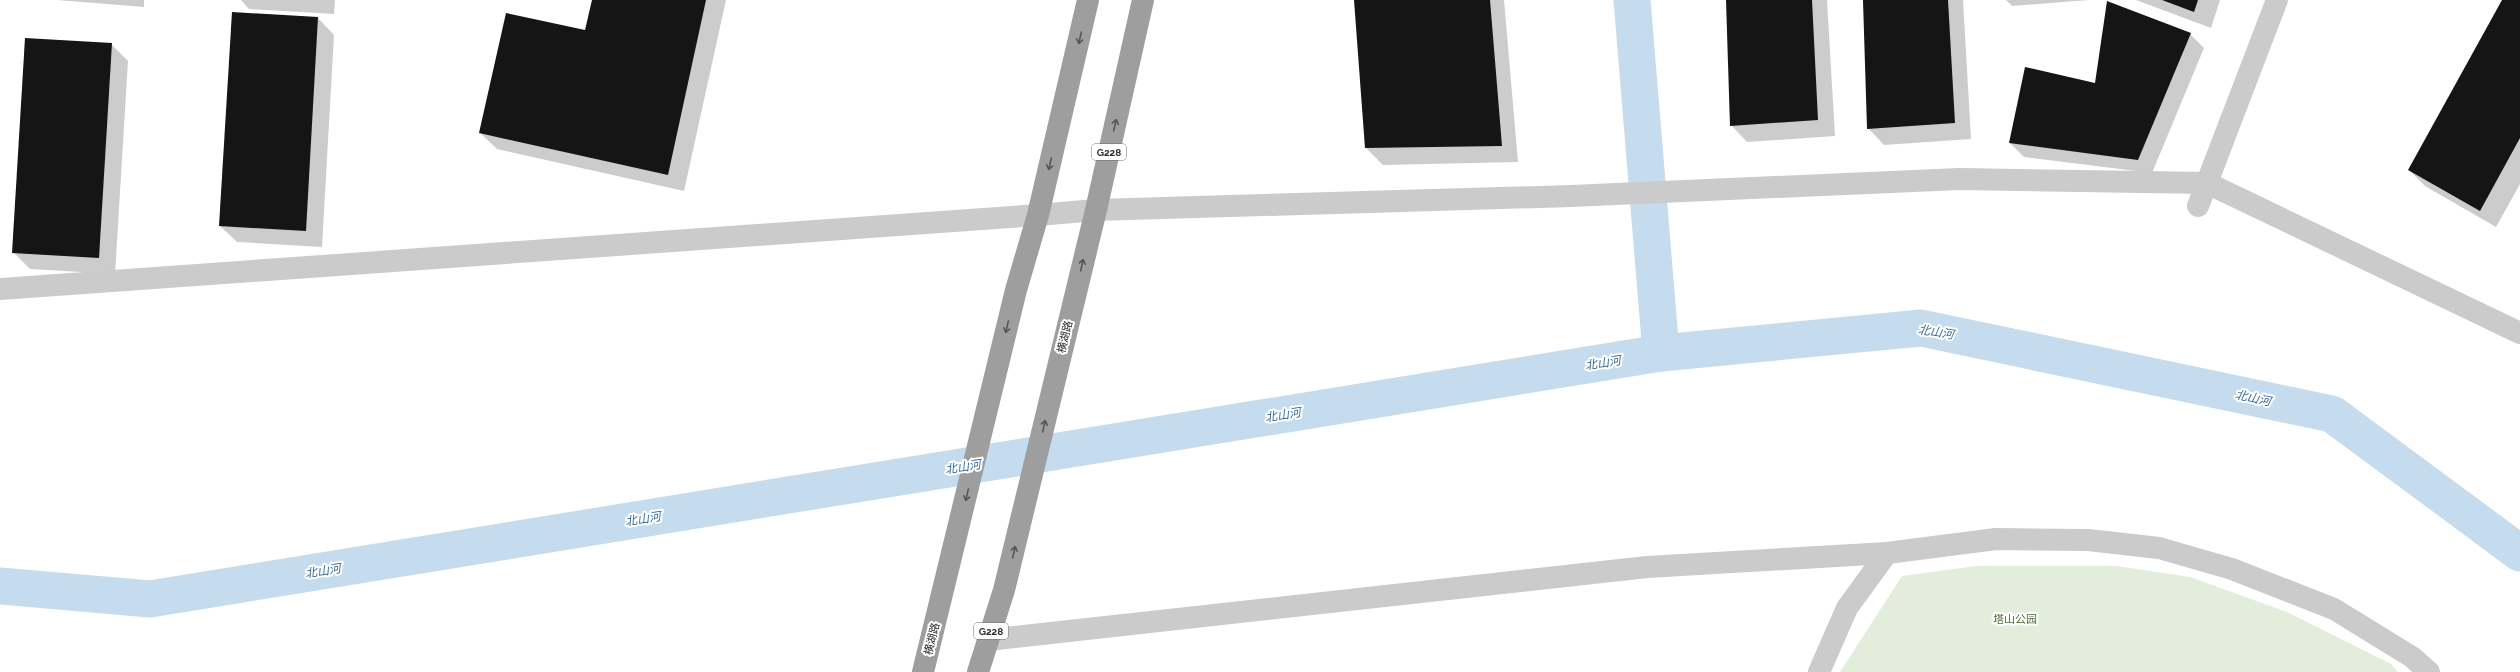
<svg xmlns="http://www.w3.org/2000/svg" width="2520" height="672" viewBox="0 0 2520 672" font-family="Raleway,'Noto Sans SC',sans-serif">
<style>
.green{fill:#e3eddb}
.shadow{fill:#0003}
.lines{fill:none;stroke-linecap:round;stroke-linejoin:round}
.canal{stroke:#c5dcee;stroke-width:37}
.building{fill:#151515}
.minor{stroke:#cbcbcb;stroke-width:22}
.tertiary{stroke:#cbcbcb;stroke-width:22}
.trunk{stroke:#9e9e9e;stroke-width:22}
.oneway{stroke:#555}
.labels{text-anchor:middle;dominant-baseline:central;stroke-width:4;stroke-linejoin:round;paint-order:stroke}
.shield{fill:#fff;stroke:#6d6d6d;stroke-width:1}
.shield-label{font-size:10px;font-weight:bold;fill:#2e2e2e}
.street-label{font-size:11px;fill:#2e2e2e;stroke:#fff}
.park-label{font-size:11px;fill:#4d6e38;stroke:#fff}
.water-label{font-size:12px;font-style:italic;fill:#356b97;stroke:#fff}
</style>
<rect width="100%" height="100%" fill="#fff"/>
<polygon class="green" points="1976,566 2117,566 2190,577 2287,612 2391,664 2398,672 1840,672 1902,576"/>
<g class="shadow">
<polygon points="57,0 144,0 144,7"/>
<polygon points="241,0 335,0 334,14 249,9"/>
<polygon points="593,0 726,0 684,191 497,149 480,133 586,32"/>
<polygon points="1355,0 1504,0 1518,162 1383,165 1366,148"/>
<polygon points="1727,0 1827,0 1835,136 1747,142 1731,125"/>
<polygon points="1864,0 1963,0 1971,139 1884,145 1868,128"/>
<polygon points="2006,0 2089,0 2012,6"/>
<polygon points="2136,0 2220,0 2211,28"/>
<polygon points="2503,0 2520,0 2520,184 2496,227 2425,186 2409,170"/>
<polygon points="318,18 334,35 322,247 237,242 220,226"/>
<polygon points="2190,34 2204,48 2152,173 2024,157 2010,143 2096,84"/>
<polygon points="111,44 128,61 115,274 30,269 13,252"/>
</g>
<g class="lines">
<g class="canal">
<polyline points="1632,0 1661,353"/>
<polyline points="0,586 150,599 1661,353 1921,328 2332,414 2520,553"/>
</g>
</g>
<g class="building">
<polygon points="592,0 706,0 668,175 479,133 506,13 585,30"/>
<polygon points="1354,0 1490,0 1502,146 1365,148"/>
<polygon points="1726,0 1812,0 1818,120 1730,126"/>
<polygon points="1863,0 1948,0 1955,123 1867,129"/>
<polygon points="2162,0 2198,0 2194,12"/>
<polygon points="2502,0 2520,0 2520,138 2480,211 2408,170"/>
<polygon points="2107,1 2191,33 2138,160 2009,143 2025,67 2095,83"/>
<polygon points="232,12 318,17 306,231 219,226"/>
<polygon points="25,38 112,43 99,258 12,253"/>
</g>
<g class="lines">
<g class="minor">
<polyline points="2198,206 2277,0"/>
<polyline points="0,289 1038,215"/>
<polyline points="988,640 1647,567 1887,553"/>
</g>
<g class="tertiary">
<polyline points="1038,215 1096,210 1571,196 1959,179 2207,183 2520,333"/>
<polyline points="1819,672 1847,608 1887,553 1996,539 2088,540 2159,548 2232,569 2334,609 2412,657 2429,672"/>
</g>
<g class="trunk">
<polyline points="923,672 1016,290 1038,215 1088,0"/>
<polyline points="978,672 1004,590 1096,210 1143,0"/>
</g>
</g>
<defs><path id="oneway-shaft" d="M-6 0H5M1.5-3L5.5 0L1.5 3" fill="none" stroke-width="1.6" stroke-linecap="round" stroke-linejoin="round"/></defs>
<g class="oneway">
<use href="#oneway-shaft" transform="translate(1080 38) rotate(103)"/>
<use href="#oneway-shaft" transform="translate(1115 125) rotate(-77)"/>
<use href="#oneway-shaft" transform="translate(1050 164) rotate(103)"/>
<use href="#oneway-shaft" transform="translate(1082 265) rotate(-77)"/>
<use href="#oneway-shaft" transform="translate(1007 327) rotate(103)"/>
<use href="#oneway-shaft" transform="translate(1044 426) rotate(-77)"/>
<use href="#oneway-shaft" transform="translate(967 495) rotate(103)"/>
<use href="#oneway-shaft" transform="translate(1014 552) rotate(-77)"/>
</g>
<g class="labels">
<g class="shield">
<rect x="1092" y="144" width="34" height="16" rx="3"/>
<rect x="974" y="623" width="34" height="16" rx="3"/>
</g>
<g class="shield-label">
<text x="1109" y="152">G228</text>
<text x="991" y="631">G228</text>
</g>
<g class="street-label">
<text transform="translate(1065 337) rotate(-76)">横湖路</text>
<text transform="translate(932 639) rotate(-76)">横湖路</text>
</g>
<g class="park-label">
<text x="2015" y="619">塔山公园</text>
</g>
<g class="water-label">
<text transform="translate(1936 332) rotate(9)">北山河</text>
<text transform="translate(1603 363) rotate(-9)">北山河</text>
<text transform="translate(2253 398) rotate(12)">北山河</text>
<text transform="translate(1283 415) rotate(-9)">北山河</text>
<text transform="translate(963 467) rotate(-9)">北山河</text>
<text transform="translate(643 519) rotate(-9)">北山河</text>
<text transform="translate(323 571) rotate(-9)">北山河</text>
</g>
</g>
</svg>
